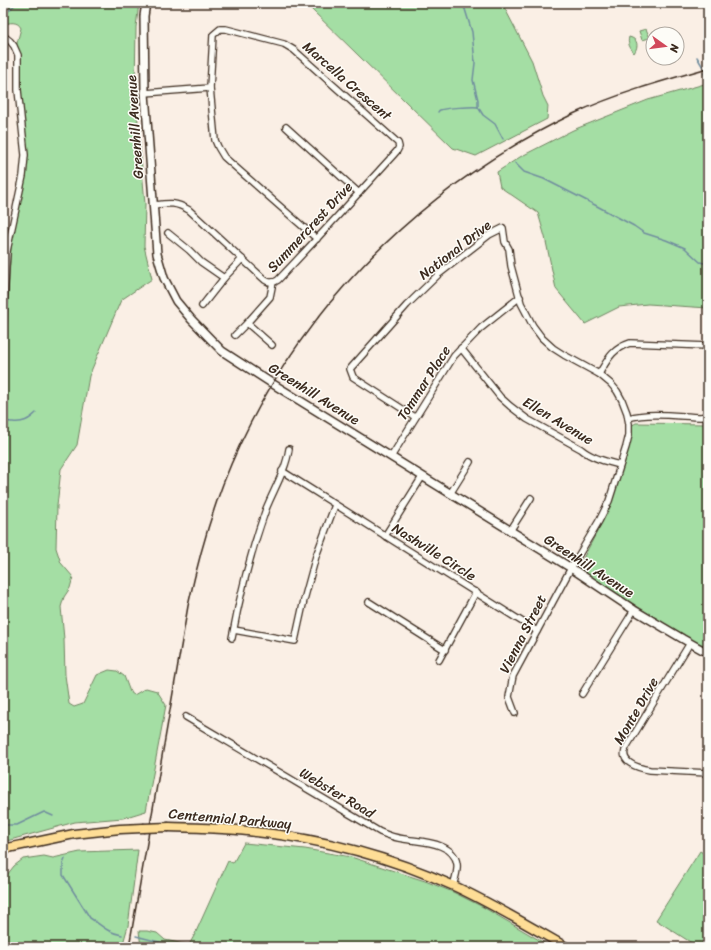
<svg xmlns="http://www.w3.org/2000/svg" width="711" height="950" viewBox="0 0 711 950" font-family="Sriracha,sans-serif">
<style>
.green{fill:#a4dea4;stroke:#708461}
.lines{fill:none;stroke-linecap:round;stroke-linejoin:round}
.stream{stroke:#708d9e;stroke-width:1.5}
.minor-casing{stroke:#3b2a1e;stroke-width:8}
.tertiary-casing{stroke:#3b2a1e;stroke-width:10}
.primary-casing{stroke:#3b2a1e;stroke-width:11}
.minor{stroke:#fdfcf7;stroke-width:5.5}
.tertiary{stroke:#fdfcf7;stroke-width:7}
.primary{stroke:#fedd96;stroke-width:8}
.rail{stroke:#3b2a1e;stroke-width:1.5}
.primary-bridge-casing{stroke:#3b2a1e;stroke-width:11;stroke-linecap:butt}
.primary-bridge{stroke:#fedd96;stroke-width:8}
.labels{text-anchor:middle;dominant-baseline:central;stroke-width:3;stroke-linejoin:round;paint-order:stroke}
.street-label{font-size:14px;fill:#3b2a1e;stroke:#fdfcf7}
</style>
<rect width="100%" height="100%" fill="#faefe5"/>
<filter id="ink" filterUnits="userSpaceOnUse"><feTurbulence type="fractalNoise" baseFrequency=".025" numOctaves="2"/><feDisplacementMap in="SourceGraphic" scale="8" xChannelSelector="R" yChannelSelector="G"/><feConvolveMatrix kernelMatrix="1 2 1 2 8 2 1 2 1" color-interpolation-filters="sRGB"/></filter>
<g filter="url(#ink)">
<g class="green">
<path d="M3 3H139L136 27 135 87 145 204 144 246 152 279 121 300 89 376 77 445 61 469 57 506 56 548 61 563 73 577 70 588 64 597 61 607 64 639 65 675 69 704 74 707 83 704 97 675 109 670 117 671 124 676 130 692 134 695 146 688 157 691 166 705 146 811 123 818 75 822 3 842V376L5 369 4 343 14 209 21 175 23 150 16 47 21 28C18 21 9 22 3 25Z"/>
<polygon points="303,3 502,3 532,61 543,96 548,106 547,119 476,156 453,148 310,8 302,6"/>
<polygon points="646,29 650,38 642,40 639,31"/>
<path d="M629 37C638 39 639 46 634 53 630 48 627 43 629 37Z"/>
<polygon points="708,83 708,308 648,304 619,307 585,324 556,289 545,237 538,213 500,187 497,172 520,157 573,130 648,100"/>
<polygon points="636,423 705,424 708,423 708,642 706,646 686,638 578,568 610,507 629,440 629,427"/>
<polygon points="244,843 305,849 351,857 425,881 453,892 483,907 551,947 141,947 139,931 147,931 157,933 165,940 189,945 195,934 228,861 233,863"/>
<polygon points="138,850 128,926 122,947 3,947 3,880 14,866 23,859 44,856 53,858 80,852"/>
<polygon points="700,851 708,856 708,947 698,947 656,920"/>
</g>
<g class="lines">
<g class="stream">
<polyline points="462,3 464,6 472,32 475,63 473,80 478,100 478,107 483,115 495,124 503,139"/>
<polyline points="3,16 8,11 17,3"/>
<polyline points="697,57 704,69"/>
<polyline points="704,73 706,78 708,81"/>
<path d="M438 112C439 111 439 110 440 110 445 108 474 106 478 107"/>
<polyline points="515,163 524,172 544,179 595,205 634,226 644,233 666,240 685,248 700,262 708,264"/>
<path d="M3 422C7 421 9 422 13 422 23 423 29 420 36 413"/>
<polyline points="3,825 17,825 44,812 53,816"/>
<path d="M65 859 63 864V875L90 918C103 926 106 932 122 935"/>
<polyline points="136,936 178,947"/>
</g>
<g class="minor-casing">
<g id="minor">
<polyline points="145,93 210,88"/>
<polyline points="286,127 359,193"/>
<path d="M153 205C170 203 175 202 189 210L265 280C269 283 274 283 278 280 318 238 358 194 397 151L399 147 398 143 294 50 284 44 226 29H220L213 35 210 88 215 140 218 147 224 157 317 239"/>
<polyline points="168,233 189,250 201,262 224,278"/>
<polyline points="202,306 224,278 242,259"/>
<polyline points="247,323 272,345"/>
<polyline points="3,325 6,266 7,251 11,232 23,176 25,155 18,90 18,55 14,46 10,41 5,37"/>
<polyline points="235,335 247,323 270,297 273,282"/>
<path d="M461 348 500 397 510 406 527 419 581 449C591 458 607 462 620 465"/>
<path d="M599 374C608 359 612 349 630 343L708 346"/>
<polyline points="415,417 353,377 350,369 407,305 439,274 489,235 503,228 505,242 509,249 511,266 521,303 533,326 542,338 553,348 564,355 599,374 611,384 617,391 622,400 627,413 629,424 629,435 626,447 609,501 599,521 571,568 513,676 509,697 515,713"/>
<path d="M628 418C651 412 676 416 700 417L708 416"/>
<polyline points="391,457 454,356 481,328 520,297"/>
<polyline points="282,471 537,631"/>
<polyline points="450,494 470,462"/>
<polyline points="510,531 531,498"/>
<polyline points="385,536 422,477"/>
<polyline points="369,602 445,650"/>
<polyline points="234,630 295,641 304,600 316,556 335,505"/>
<path d="M232 638C240 594 251 551 266 509 274 489 286 470 289 449"/>
<path d="M690 643 627 746C617 762 638 768 650 770L708 773"/>
<polyline points="439,660 476,592"/>
<polyline points="582,694 634,610"/>
<path d="M186 717 380 832C387 835 396 838 404 839 421 842 454 842 457 864 458 871 455 879 453 886"/>
</g>
</g>
<g class="tertiary-casing">
<polyline id="tertiary" points="146,3 144,16 145,93 157,254 164,278 176,301 191,319 222,351 273,384 571,568 634,610 683,639 708,653"/>
</g>
<g class="primary-casing">
<g id="primary">
<path d="M169 827C198 828 227 828 256 832 324 839 392 858 454 886 493 904 529 926 566 947"/>
<polyline points="3,849 74,834 120,829 143,828"/>
</g>
</g>
<use href="#minor" class="minor"/>
<use href="#tertiary" class="tertiary"/>
<use href="#primary" class="primary"/>
<path class="rail" d="M129 947 188 606C197 565 208 524 223 484 287 320 415 190 573 114 616 94 662 81 708 68"/>
<g class="primary-bridge-casing">
<polyline id="primary-bridge" points="143,828 169,827"/>
</g>
<use href="#primary-bridge" class="primary-bridge"/>
</g>
</g>
<g class="labels">
<g class="street-label">
<text transform="translate(347 81) rotate(41)">Marcella Crescent</text>
<text transform="translate(135 127) rotate(-94)">Greenhill Avenue</text>
<text transform="translate(310 227) rotate(-47)">Summercrest Drive</text>
<text transform="translate(455 250) rotate(-38)">National Drive</text>
<text transform="translate(424 383) rotate(-57)">Tommar Place</text>
<text transform="translate(314 394) rotate(32)">Greenhill Avenue</text>
<text transform="translate(558 421) rotate(31)">Ellen Avenue</text>
<text transform="translate(434 552) rotate(32)">Nashville Circle</text>
<text transform="translate(589 566) rotate(33)">Greenhill Avenue</text>
<text transform="translate(523 634) rotate(-63)">Vienna Street</text>
<text transform="translate(636 711) rotate(-60)">Monte Drive</text>
<text transform="translate(337 793) rotate(31)">Webster Road</text>
<text transform="translate(230 819) rotate(5)">Centennial Parkway</text>
</g>
</g>
<rect width="711" height="950" fill="none" stroke="#fdfcf7" stroke-width="16"/>
<rect x="8" y="8" width="695" height="934" fill="none" stroke="#3b2a1e" stroke-width="1.5" filter="url(#ink)"/>
<g transform="translate(665 46) rotate(104)"><circle r="19" fill="#fdfcf7" stroke="#afa8a0"/>
<path d="M0-3L7 15L0 10L-7 15Z" fill="#d1495b"/>
<text y="-6" font-size="11" font-weight="bold" text-anchor="middle" fill="#3b2a1e">N</text>
</g>
</svg>
